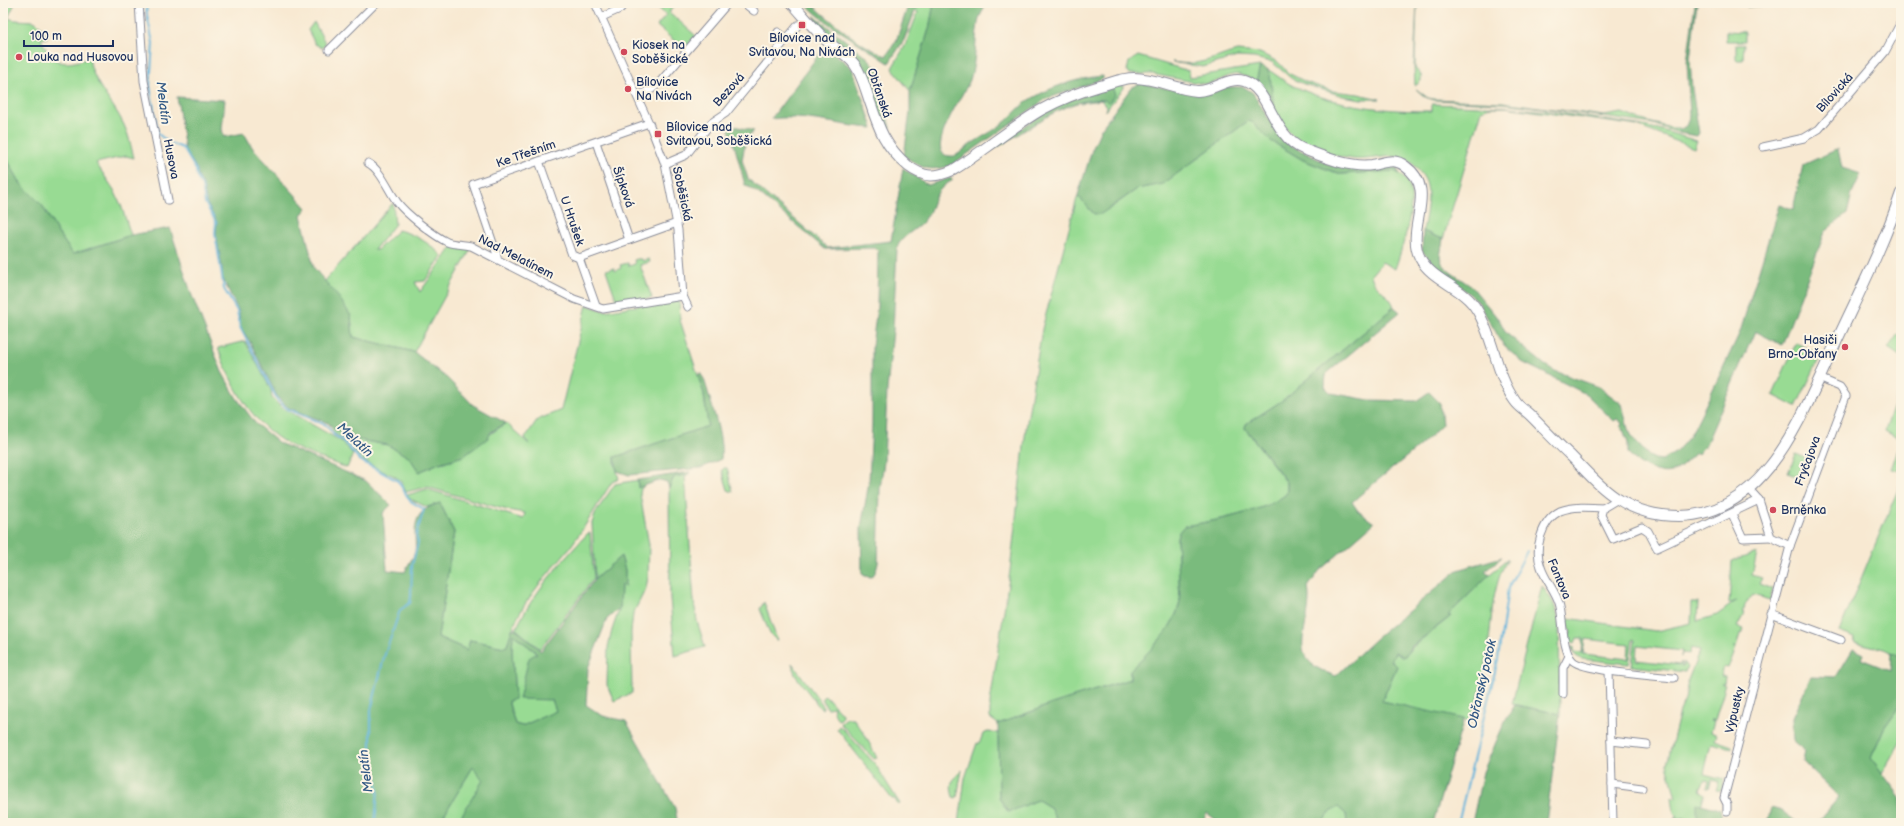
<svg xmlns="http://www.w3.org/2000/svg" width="1904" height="826" viewBox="0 0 1904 826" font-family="'Balsamiq Sans',sans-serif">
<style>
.green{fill:#98db93;stroke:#5a8578;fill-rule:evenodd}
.forest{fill:#7abb7d;stroke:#4a756e;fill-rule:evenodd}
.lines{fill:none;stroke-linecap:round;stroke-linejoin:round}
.stream{stroke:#60b4dc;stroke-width:2}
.minor-casing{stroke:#8a8c98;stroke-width:9}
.secondary-casing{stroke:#8a8c98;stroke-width:12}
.minor{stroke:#fff;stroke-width:7}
.secondary{stroke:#fff;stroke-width:10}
.poi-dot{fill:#d1495b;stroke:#fcf5e5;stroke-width:1.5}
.labels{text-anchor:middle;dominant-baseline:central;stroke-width:4;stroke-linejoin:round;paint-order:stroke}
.poi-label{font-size:12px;fill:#1b2f5e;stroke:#fcf5e5;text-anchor:start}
.street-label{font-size:12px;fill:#1b2f5e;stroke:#fcf5e5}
.water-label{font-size:13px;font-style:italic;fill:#305784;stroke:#fcf5e5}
</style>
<rect width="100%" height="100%" fill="#fcf5e5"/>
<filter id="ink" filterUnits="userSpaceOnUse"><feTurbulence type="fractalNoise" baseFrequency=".025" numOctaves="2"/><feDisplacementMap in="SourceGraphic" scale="8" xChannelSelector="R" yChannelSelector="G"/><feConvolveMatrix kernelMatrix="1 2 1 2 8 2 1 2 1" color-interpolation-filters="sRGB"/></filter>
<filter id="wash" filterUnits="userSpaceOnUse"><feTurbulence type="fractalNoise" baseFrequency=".012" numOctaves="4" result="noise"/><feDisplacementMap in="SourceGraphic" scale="16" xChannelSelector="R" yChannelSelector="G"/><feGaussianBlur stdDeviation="0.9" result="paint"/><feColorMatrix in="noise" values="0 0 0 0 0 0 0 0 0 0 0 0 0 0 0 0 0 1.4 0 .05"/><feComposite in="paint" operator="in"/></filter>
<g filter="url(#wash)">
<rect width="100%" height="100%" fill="#f8e9d2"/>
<g class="green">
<path d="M3 3H15L8 18 15 20 34 21 41 26 47 38 41 39C53 65 62 67 89 58 93 85 113 101 124 125 129 135 131 147 134 158L126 156 96 163 114 190 121 205 131 235 73 254 58 233 42 205 21 184 3 152Z"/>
<polygon points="653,3 677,3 669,12 696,36 684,49 657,26 666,15"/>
<polygon points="918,3 934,3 929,29 910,91 892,68 905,46 918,12 915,11"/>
<polygon points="1417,3 1415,68 1421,75 1421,81 1415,86 1414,66"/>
<polygon points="1747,3 1800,3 1747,7"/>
<polygon points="314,22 326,44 322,48 315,44 308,30"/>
<polygon points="1726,31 1745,32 1745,41 1726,41"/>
<polygon points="1736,44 1744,44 1743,60 1736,60"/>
<path d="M1237 51 1260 53 1278 62 1288 73 1306 82 1332 91 1358 94 1380 99H1361L1343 96 1304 84 1292 79 1272 62 1254 58 1237 57 1203 67 1172 62C1197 67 1213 58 1237 51Z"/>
<path d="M1138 56 1189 71 1190 77 1260 66 1256 82C1229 65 1229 82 1204 84L1152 74H1129L1127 71 1129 62Z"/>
<path d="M1267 69C1277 75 1287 84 1298 88 1340 107 1387 111 1432 111V104L1505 107 1546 111 1637 125 1658 129 1697 141 1694 148 1637 126 1505 107H1491L1482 110 1443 239 1423 231C1425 219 1430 197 1427 186 1426 180 1422 174 1418 170 1401 146 1376 162 1353 159 1337 157 1303 148 1292 135 1286 129 1276 116 1273 107 1269 95 1273 81 1267 69Z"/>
<path d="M1121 84 1124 88 1105 111 1106 106 1101 100 1080 103C1086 98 1097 99 1105 100L1112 86Z"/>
<polygon points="1416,89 1428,98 1434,99 1503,102 1604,116 1622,113 1638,119 1671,128 1680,128 1679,133 1653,124 1535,107 1503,103 1434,100 1425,97"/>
<path d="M1248 121 1252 122 1271 141 1303 160 1331 171 1342 174 1394 171C1401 174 1408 180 1410 188 1416 206 1401 252 1395 269L1382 262 1371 275C1373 288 1391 294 1394 307L1283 400 1246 424 1245 428 1287 483V493C1270 511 1209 522 1185 526L1179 532 1177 538 1180 601C1175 629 1149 651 1130 670V679L1052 704 998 724 990 718V703L1010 571 1026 428 1042 329 1077 198 1079 197 1094 214 1109 209 1137 189 1163 184Z"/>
<path d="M393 203 395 224 374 250H377L398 230C415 234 431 244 442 256L425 281 415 282 420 292 453 246 471 249 414 352 353 337 351 316 324 282Z"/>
<polygon points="637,259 641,259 642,261 649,259 650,262 640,265 652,298 618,305 606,270 614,268 615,271 621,268 620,265 628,263 629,266 635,264 634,260"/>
<path d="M679 299 680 320 704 394C704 405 708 415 708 426L615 457V464L619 479 612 482C598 503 586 526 571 546 545 578 517 605 507 646L504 647 470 640 467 650 438 637 454 532 440 503 427 507 410 499 407 495 427 489 523 519 525 513 507 510 427 487 406 492 400 480 392 475 382 471 363 460 344 439 335 434 329 423 347 438 388 445 410 458 419 472 439 463 452 461 506 423 529 444 525 438 537 420 561 410 587 305 604 311Z"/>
<polygon points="1901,330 1901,357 1888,348"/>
<path d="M245 341 271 390 272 398 281 407 341 441 353 454 347 468C328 461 308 454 290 445 253 426 231 385 218 348Z"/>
<polygon points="1796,343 1821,355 1796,407 1773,395"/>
<polygon points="1901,386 1901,440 1885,431"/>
<polygon points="1901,441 1901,471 1891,469"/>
<polygon points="1796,454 1806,458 1798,477 1788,473"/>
<polygon points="724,468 727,468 733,492 728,490 722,470"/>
<polygon points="685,475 694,602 697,621 705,647 675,656 670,598 669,488 674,477"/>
<polygon points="638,480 638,487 645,485 641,489 640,494 649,545 648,577 646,588 633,614 631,632 632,693 614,701 607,685 608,647 612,630 620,607 621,584 624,587 625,570 621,556 595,579 592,523 596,512 615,484"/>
<polygon points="1901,482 1901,657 1884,649 1854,642 1855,638 1839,632"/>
<path d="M588 533H590L594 578 540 649 516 629C533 592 561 563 588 533Z"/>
<path d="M1757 553 1752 575 1762 578 1759 584 1773 589 1770 600 1753 595 1745 604 1743 616 1737 627 1744 629 1742 634H1740L1736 647H1733L1736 648 1728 668 1724 667 1721 676 1725 677 1724 683H1721L1725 685 1723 689 1724 690 1715 720H1711L1714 721 1711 732 1717 735 1715 740 1732 746V748L1711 743 1704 774 1724 779 1721 791 1716 790 1719 781 1712 779 1709 788H1707L1709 781 1705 780 1700 790 1705 794 1701 805 1716 808 1702 823 1678 817 1674 813 1672 797 1676 798 1667 764 1680 711 1685 700 1688 680 1700 650 1691 648 1690 654 1682 653 1681 657 1682 651 1637 646 1636 660 1680 665 1681 662V666H1683V662L1687 667 1685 672 1632 666 1635 640 1633 639 1629 664 1582 659 1576 656 1571 647H1574V652L1582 653 1583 638H1577L1575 643 1570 641 1569 634H1571L1567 618 1656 631 1691 623 1692 602H1698L1697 621 1717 615 1736 601 1729 604 1732 561ZM1585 639 1629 644 1628 659 1583 654Z"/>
<path d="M1508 559C1490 587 1492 626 1487 658 1483 680 1478 701 1471 722L1382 701 1397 666 1391 661 1395 651 1404 657C1416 641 1435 630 1451 616L1448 615 1490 574Z"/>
<polygon points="1542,586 1553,602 1559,619 1560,714 1512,704"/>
<polygon points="764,602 777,640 776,640 770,634 760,609"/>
<polygon points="513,634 537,653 557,711 522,726 515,724 508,700 515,699 512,651"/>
<polygon points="792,663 822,704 823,708 821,709 795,675"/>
<polygon points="825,695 842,714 841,719 838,720 833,711 834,707 827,708 822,698"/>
<polygon points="1901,704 1901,740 1882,773 1871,758 1884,728"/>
<polygon points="847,718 853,718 864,733 877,758 874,759 840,723"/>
<polygon points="839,726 844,730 875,764 900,804 898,805 895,799 892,799 837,729"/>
<polygon points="988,732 998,733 999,798 1008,812 1038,800 1051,808 1057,823 959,823 965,778 977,743 979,744 983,734"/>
<polygon points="473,767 484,780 457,823 439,823"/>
<path d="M962 770 957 797 956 798 953 797C949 784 952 780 962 770Z"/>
<polygon points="1338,807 1346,814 1347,823 1322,823 1328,814"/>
</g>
<g class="forest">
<path d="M804 3H810C833 22 858 45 886 56L896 41 909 3H918L904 40 889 63 826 22Z"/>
<path d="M934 3H985C984 10 979 16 978 23 975 42 976 62 970 80 967 89 921 155 950 156 955 157 960 153 963 150 975 140 989 134 1001 125 1010 119 1016 110 1024 104 1045 88 1077 78 1103 76V79L1046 99 950 166C927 172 923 168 904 156L910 112V91L929 29Z"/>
<polygon points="1695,3 1697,3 1690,59 1692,89 1699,133 1697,136 1679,133 1679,130 1686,126 1690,116 1687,62"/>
<polygon points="814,16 868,58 881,74 886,112 892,134 892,141 883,128 866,77 859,61 822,31"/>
<path d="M825 46 852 68 873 128C839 126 805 114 771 119Z"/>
<polygon points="1260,66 1267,69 1270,75 1274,107 1265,91 1256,82"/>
<polygon points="1141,83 1194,94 1226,87 1244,87 1253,93 1276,131 1288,144 1330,165 1366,169 1396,167 1400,174 1394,171 1342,174 1331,171 1303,160 1271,141 1252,122 1248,121 1163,184 1137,189 1101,214 1094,214 1079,197 1077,198 1092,150 1101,129 1131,88"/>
<path d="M1112 87 1115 95 1108 103 1105 100C1063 95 1021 138 985 153L1045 112 1066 101Z"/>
<polygon points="177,97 225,100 222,129 224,137 244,133 252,147 307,208 301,215 314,268 340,299 351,316 353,337 414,352 448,379 473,405 506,423 491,432 488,438 464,456 439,463 419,472 410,458 388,445 347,438 328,423 289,408 278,398 249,340 240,327 239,312 222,277 222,267 216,234 217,222 207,204 203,185 198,176 197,169 185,151"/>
<path d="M726 124 754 131 746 138 742 160 748 179 828 248 891 241 903 168 928 185 950 178 953 180C929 193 937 205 923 222 916 230 900 237 897 248L893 331 887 390 884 462 880 488 878 563 876 571 872 577 865 576 862 574 861 528 869 482 872 424V346L877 307 878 251 875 248 825 249 758 193 745 185C742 174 731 129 726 124Z"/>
<path d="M1838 149 1842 168 1861 174 1852 193 1847 214 1825 232 1782 345 1755 331 1706 444 1698 454 1696 453C1690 458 1684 465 1678 469 1662 480 1638 464 1628 453V443L1621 424 1622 423 1617 419 1614 421 1586 394 1522 362 1504 346 1477 300 1437 268 1422 251 1423 231 1443 239 1440 257 1442 263 1449 271 1472 287 1500 321 1506 333 1545 365 1555 371 1599 387 1622 404 1628 429 1634 440 1649 456 1655 459 1662 460 1675 453 1690 436 1707 402 1740 332 1779 205 1793 209 1803 165Z"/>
<path d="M3 152 21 184 42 205 58 233 73 254 131 235 170 228 192 296 222 372 236 397 256 424 279 443 366 481 391 505 383 513 387 570 405 572C407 565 413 559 415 552 416 546 415 540 415 534 415 515 423 508 440 503L454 532 438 637 467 650 470 640 504 647 507 646 512 629H516L541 651 595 579 621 556 625 570V587L621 584 620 608 607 619 588 668 586 705 603 716 626 721 675 808 677 819 676 823H457L483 780 473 767 439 823H3ZM513 634 537 653 529 658 519 699 552 700 556 711 522 726 515 724 508 701 515 699 512 651Z"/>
<path d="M1394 307 1400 312 1326 374 1325 387 1331 393 1369 400 1416 401 1429 392 1440 403 1442 425C1414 453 1381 476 1352 502L1358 511 1374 523 1319 571 1308 587C1315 629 1278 657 1336 676L1374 640 1458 570 1502 557 1485 571 1490 574 1448 615 1451 616 1411 647 1404 657 1395 652 1391 661 1397 666 1382 701 1464 719 1433 823H1347L1346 814 1338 807 1328 814 1322 823H1220L1207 813 1201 823H1057L1051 808 1038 800 1009 812 999 798 998 724 1052 704 1130 679V670C1149 651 1175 629 1180 601L1177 538 1179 532 1184 526C1209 522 1270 511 1287 493V482L1245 428 1246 424 1283 400Z"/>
<path d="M700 373 704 379C710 400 724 439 721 459L701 468 629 475 617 471 615 457 708 426 704 394 698 376Z"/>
<polygon points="690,472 686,477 685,475 674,477 669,488 667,482 660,480 638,488 638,480"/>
<polygon points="1853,649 1863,654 1861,659 1891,671 1892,652 1901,657 1901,704 1884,728 1871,758 1901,798 1901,823 1817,823 1839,797 1803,762 1805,751 1793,741 1792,718 1811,676 1836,677"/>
<polygon points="1515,705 1560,714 1546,823 1472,823 1483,772 1506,719"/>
<polygon points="1697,803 1720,809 1723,823 1672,823 1676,815 1678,817 1697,822"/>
<polygon points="1771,808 1782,811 1798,823 1767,823"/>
</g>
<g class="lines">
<g class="stream">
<polyline points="146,3 147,15 153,43 150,86 158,134 170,143 183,148 196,170 197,177 202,186 205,203 216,222 215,233 224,289 237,311 240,327 278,401 288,409 326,425 334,435 342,440 361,461 398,481 410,501 424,509 416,535 418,543 412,565 411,596 410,603 400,610 384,657 371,710 371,750 378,790 375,823"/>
<polyline points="1458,823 1498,659 1508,588 1527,551"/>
</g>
</g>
</g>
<g filter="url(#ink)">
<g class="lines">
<g class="minor-casing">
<g id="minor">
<polyline points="139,3 144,81 168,200"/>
<polyline points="595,3 649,123 665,164 678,230 683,296 688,307"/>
<polyline points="744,3 754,11"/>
<polyline points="602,17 620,9 625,3"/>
<polyline points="778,32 786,38"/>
<polyline points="329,50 376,3"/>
<polyline points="638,96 652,89 659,83 728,3"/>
<polyline points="596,142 629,240"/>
<polyline points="1763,147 1804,138 1819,129 1885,52 1901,22"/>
<polyline points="539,161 572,255 579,258 596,306"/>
<path d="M368 163C381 170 388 190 397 202 406 214 433 235 447 242 455 245 463 244 471 246L574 299 603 309 683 296"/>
<polyline points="665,164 686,155 711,123 726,113 798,25"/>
<polyline points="497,255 473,184 649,123"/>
<polyline points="579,258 677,223"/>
<polyline points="1749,489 1759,500 1771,537 1790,546"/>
<polyline points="1618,499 1603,508 1601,515 1613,539 1642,527 1648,531 1657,548 1759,500"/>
<path d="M1603 508C1589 507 1573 506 1560 511 1541 521 1534 549 1541 567 1545 580 1555 590 1559 603 1564 618 1561 650 1573 661 1584 671 1655 676 1674 678"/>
<polyline points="1732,514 1743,538 1771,537"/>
<polyline points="1771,614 1841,640"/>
<polyline points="1609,670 1613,823"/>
<polyline points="1563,694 1563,668 1569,656"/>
<polyline points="1611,741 1647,745"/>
<polyline points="1612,784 1642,788"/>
<polyline points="1727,812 1727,804 1724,798 1790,546 1846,396 1840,387 1819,378"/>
</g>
</g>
<g class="secondary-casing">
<path id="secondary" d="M792 3C803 15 813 28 825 39 834 48 847 54 855 65 860 72 863 81 866 90 877 122 881 143 908 166 924 178 935 178 953 170 983 152 1010 128 1041 110 1059 100 1079 92 1100 86 1111 83 1122 78 1134 78 1156 78 1175 89 1197 91 1213 92 1228 76 1244 81 1270 89 1272 136 1303 149 1324 157 1350 168 1372 165 1384 163 1394 157 1405 166 1440 191 1404 227 1420 258 1432 281 1464 287 1477 310 1494 338 1496 375 1515 401 1519 407 1526 411 1531 416 1544 429 1557 443 1571 456 1586 471 1600 488 1618 499 1636 511 1658 516 1679 516 1766 515 1802 415 1833 349 1857 297 1883 247 1901 193"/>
</g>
<use href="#minor" class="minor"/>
<use href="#secondary" class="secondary"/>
</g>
</g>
<g class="poi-dot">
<rect x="798" y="21" width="8" height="8" rx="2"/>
<circle cx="624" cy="52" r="4"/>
<circle cx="19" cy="57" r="4"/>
<circle cx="628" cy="89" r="4"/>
<rect x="654" y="130" width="8" height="8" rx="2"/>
<circle cx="1845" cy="347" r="4"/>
<circle cx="1773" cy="510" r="4"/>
</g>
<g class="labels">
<g class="poi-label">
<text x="802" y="38" text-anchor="middle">Bílovice nad<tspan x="802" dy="14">Svitavou, Na Nivách</tspan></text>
<text x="632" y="45">Kiosek na<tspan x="632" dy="14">Soběšické</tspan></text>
<text x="27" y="57">Louka nad Husovou</text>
<text x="636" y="82">Bílovice<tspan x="636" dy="14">Na Nivách</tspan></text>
<text x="666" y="127">Bílovice nad<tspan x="666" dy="14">Svitavou, Soběšická</tspan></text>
<text x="1837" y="340" text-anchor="end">Hasiči<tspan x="1837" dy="14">Brno-Obřany</tspan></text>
<text x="1781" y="510">Brněnka</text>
</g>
<g class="street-label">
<text transform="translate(729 90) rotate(-48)">Bezová</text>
<text transform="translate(879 93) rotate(71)">Obřanská</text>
<text transform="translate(1835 93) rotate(-48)">Bílovická</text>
<text transform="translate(526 154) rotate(-19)">Ke Třešním</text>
<text transform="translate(171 159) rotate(79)">Husova</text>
<text transform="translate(623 187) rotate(71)">Šípková</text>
<text transform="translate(682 194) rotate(78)">Soběšická</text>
<text transform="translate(572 221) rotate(71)">U Hrušek</text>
<text transform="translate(516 257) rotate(27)">Nad Melatínem</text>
<text transform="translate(1808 461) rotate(-70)">Fryčajova</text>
<text transform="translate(1559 579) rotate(67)">Fantova</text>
<text transform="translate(1735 710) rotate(-76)">Výpustky</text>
</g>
<g class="water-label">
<text transform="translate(163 103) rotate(83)">Melatín</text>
<text transform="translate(355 440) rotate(43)">Melatín</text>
<text transform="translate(1482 684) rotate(-77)">Obřanský potok</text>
<text transform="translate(366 771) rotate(-97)">Melatín</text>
</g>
</g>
<rect width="1904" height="826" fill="none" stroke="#fcf5e5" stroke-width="16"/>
<path d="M24 40v6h89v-6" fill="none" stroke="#1b2f5e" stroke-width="2"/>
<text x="30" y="40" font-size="12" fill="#1b2f5e" stroke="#fcf5e5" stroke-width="3" paint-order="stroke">100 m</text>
</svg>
